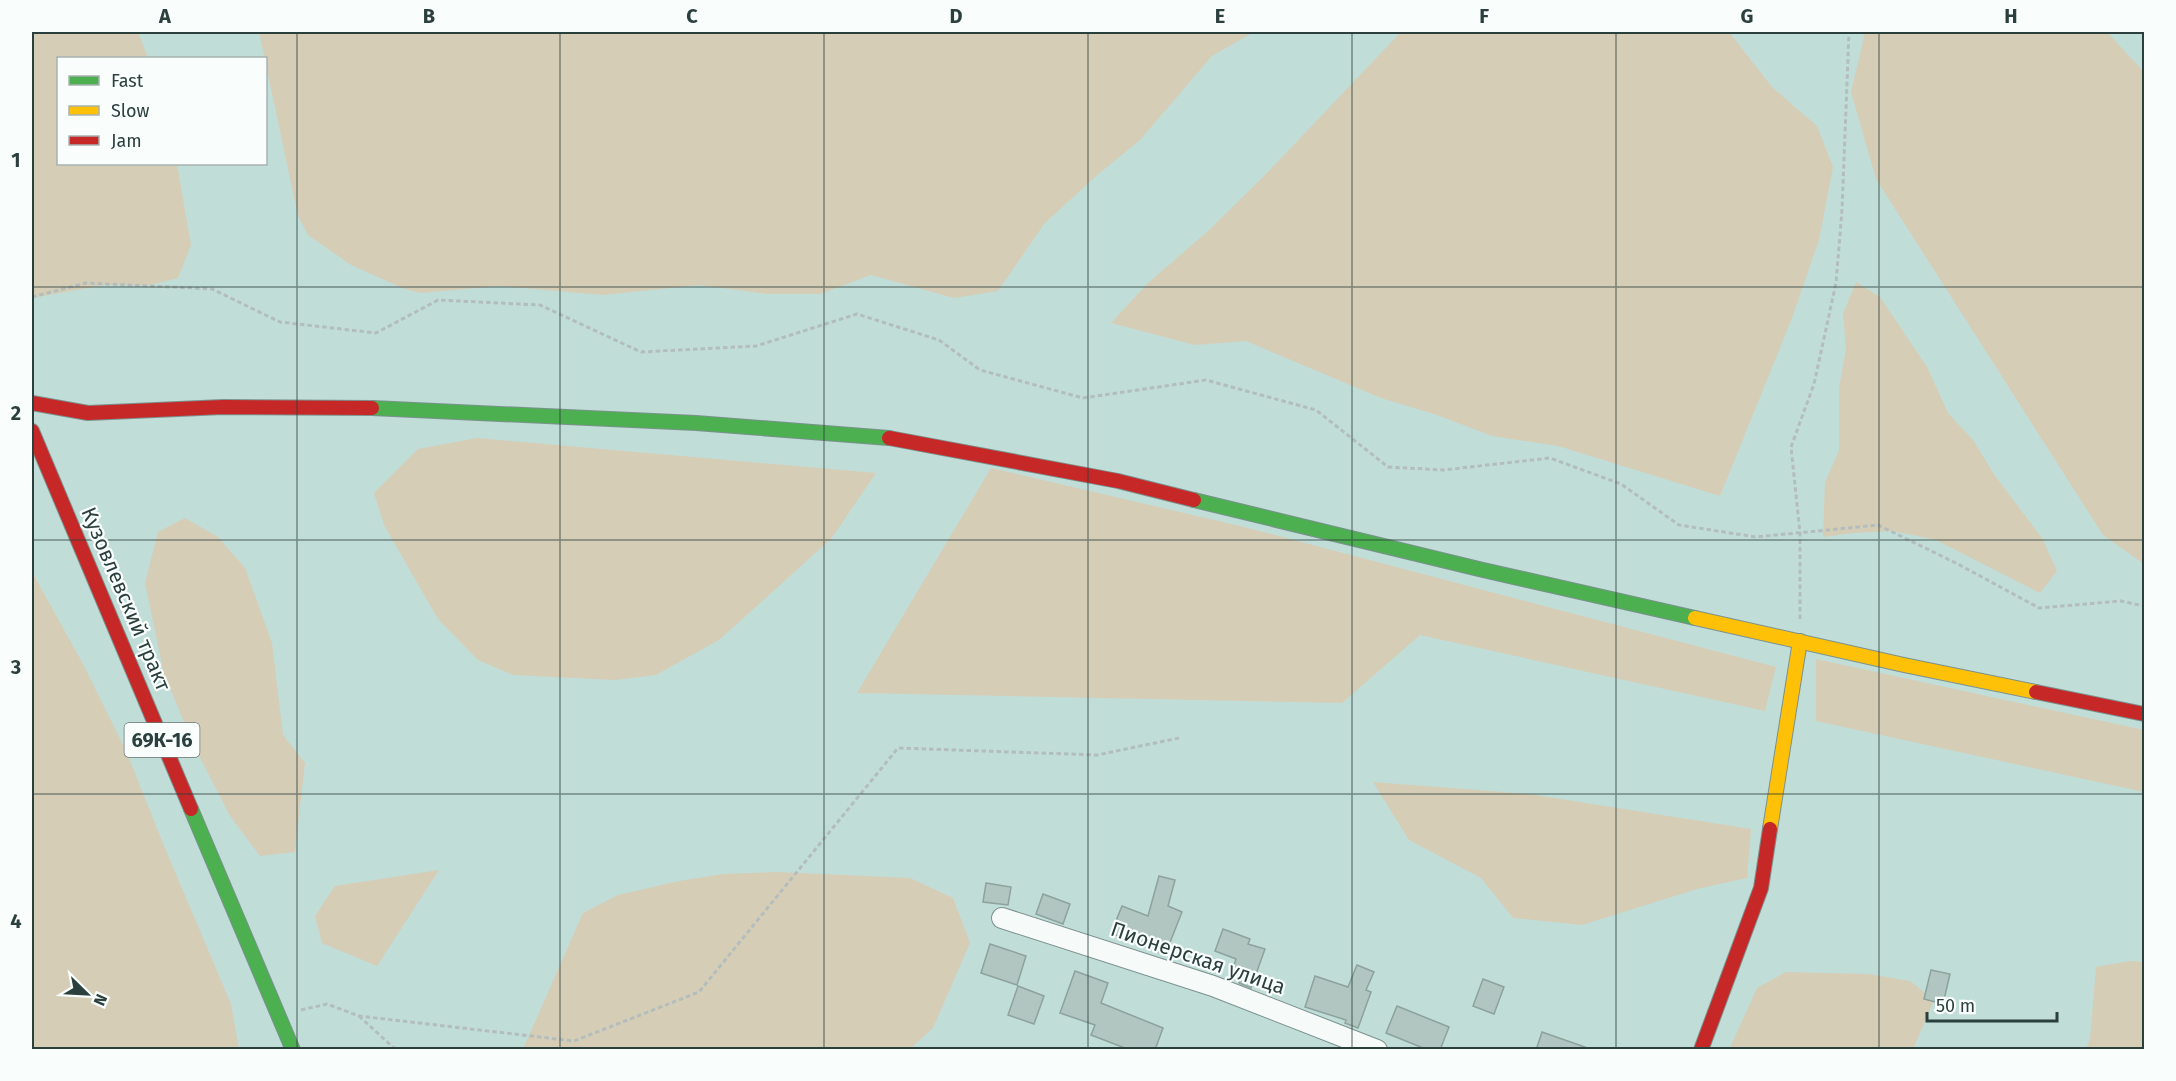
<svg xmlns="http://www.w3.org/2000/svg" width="2176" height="1081" viewBox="0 0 2176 1081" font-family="'Fira Sans',sans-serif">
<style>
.green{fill:#d6cdb7}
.building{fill:#b1c6c0;stroke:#8da29c;stroke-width:1.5}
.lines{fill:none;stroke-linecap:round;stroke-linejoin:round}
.street-casing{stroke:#7b918e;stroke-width:22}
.fast-casing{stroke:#7b918e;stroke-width:16}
.slow-casing{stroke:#7b918e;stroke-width:16}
.jam-casing{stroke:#7b918e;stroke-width:16}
.path{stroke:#b3bebc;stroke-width:3;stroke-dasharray:4.5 3;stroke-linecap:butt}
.street{stroke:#f6faf9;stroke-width:20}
.fast{stroke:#4caf50;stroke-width:14}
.slow{stroke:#ffc107;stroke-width:14}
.jam{stroke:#c62828;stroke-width:14}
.grid{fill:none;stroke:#2b403d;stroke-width:1.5;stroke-opacity:0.55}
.labels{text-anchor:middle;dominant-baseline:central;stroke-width:4.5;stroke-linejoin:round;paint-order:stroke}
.shield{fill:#f9fefd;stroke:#697977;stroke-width:1.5}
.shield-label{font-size:20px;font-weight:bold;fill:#2b403d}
.street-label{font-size:21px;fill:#2b403d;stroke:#f9fefd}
.neatline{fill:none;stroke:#2b403d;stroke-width:2}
.grid-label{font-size:20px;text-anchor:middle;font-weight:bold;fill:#2b403d}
</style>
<rect width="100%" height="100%" fill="#c1ddd8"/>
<g class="green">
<polygon points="32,32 138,32 148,58 58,58 58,164 177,164 191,245 178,278 150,285 104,285 32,298"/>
<polygon points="259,32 1254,32 1212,56 1140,140 1096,176 1044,224 998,291 954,298 871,275 820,294 768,294 699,285 603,295 499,286 420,293 402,288 351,265 308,235 298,216"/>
<polygon points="1401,32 1729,32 1772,87 1817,126 1833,167 1819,240 1792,318 1720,496 1558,446 1492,436 1437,415 1381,398 1246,341 1195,345 1111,323 1148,283 1208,231 1264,176"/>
<polygon points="1863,32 2107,32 2144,72 2144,564 2103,535 1876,179 1851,92 1864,37"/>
<polygon points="1856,282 1880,297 1927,367 1948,413 1973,440 1995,476 2042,538 2057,571 2040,593 1936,540 1893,531 1853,533 1823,537 1825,482 1839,451 1839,388 1846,349 1843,314"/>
<polygon points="477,438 876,473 831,539 719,640 656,675 615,680 513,675 478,660 438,619 384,525 374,493 418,449"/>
<polygon points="991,468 1244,527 1776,667 1765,711 1420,635 1342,703 857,693"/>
<polygon points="185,518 218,537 245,568 272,643 283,735 305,763 295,852 260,856 230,816 195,748 164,674 145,583 158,532"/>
<polygon points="32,572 83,664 126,751 164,846 231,1004 239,1049 32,1049"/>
<polygon points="1816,659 2144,730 2144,792 1816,721"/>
<polygon points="1373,782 1529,794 1751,829 1747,878 1697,889 1582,925 1513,918 1481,878 1409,840"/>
<polygon points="439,870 377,966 322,943 315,916 335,886"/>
<polygon points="777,872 910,878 953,898 970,943 933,1028 910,1049 523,1049 583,913 618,895 679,881 723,874"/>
<polygon points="2131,961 2144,962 2144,1049 2086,1049 2090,1039 2096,967"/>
<polygon points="1786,972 1868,974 1910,981 1934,1000 1914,1047 1917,1049 1729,1050 1757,988"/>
</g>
<g class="building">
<polygon points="1159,876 1175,880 1168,906 1182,912 1165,955 1111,933 1122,906 1148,916"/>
<polygon points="986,883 1011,887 1008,905 983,902"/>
<polygon points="1043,894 1070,904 1063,924 1036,914"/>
<polygon points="1223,929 1250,939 1248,944 1265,949 1251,988 1239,983 1241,978 1231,975 1236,959 1215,951"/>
<polygon points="990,944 1026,956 1017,985 981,973"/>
<polygon points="1357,965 1374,972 1366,990 1371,992 1358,1028 1345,1023 1346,1020 1305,1007 1315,976 1348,987"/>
<polygon points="1931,970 1950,974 1943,1004 1924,999"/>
<polygon points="1075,971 1108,983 1101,1003 1163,1028 1155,1050 1130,1050 1091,1035 1095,1025 1060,1013"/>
<polygon points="1483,979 1504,987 1494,1014 1473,1006"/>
<polygon points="1018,986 1044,996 1034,1024 1008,1015"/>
<polygon points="1397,1006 1449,1027 1440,1050 1428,1050 1386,1033"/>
<polygon points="1542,1032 1585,1047 1585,1050 1536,1050"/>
</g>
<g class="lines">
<g class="street-casing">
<polyline id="street" points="1002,918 1213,986 1377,1050"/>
</g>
<g class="fast-casing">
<g id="fast">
<polyline points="372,408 696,423 889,438"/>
<polyline points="1194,500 1483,570 1695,618"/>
<polyline points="191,809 293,1050"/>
</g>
</g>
<g class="slow-casing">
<g id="slow">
<polyline points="1695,618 1904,665 2036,692"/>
<polyline points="1770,829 1800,641"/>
</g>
</g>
<g class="jam-casing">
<g id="jam">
<polyline points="32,403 88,413 223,407 372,408"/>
<polyline points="32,431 191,809"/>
<polyline points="889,438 1118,481 1194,500"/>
<polyline points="2036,692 2144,714"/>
<polyline points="1701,1050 1761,888 1770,829"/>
</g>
</g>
<g class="path">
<polyline points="32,297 86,283 212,289 280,322 376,333 438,300 540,305 641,352 756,346 857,314 939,340 980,370 1083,398 1206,380 1316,410 1388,467 1443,470 1550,458 1621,484 1679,525 1756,537 1878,525 1958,564 2039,608 2121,601 2144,606"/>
<polyline points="1800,619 1800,533 1791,447 1814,384 1836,283 1842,210 1849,32"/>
<polyline points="301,1010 327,1004 359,1016 574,1041 699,992 898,748 1097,755 1179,738"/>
<polyline points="359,1016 396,1050"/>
</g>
<use href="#street" class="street"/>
<use href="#fast" class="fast"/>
<use href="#slow" class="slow"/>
<use href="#jam" class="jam"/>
</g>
<path class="grid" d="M297 32V1050M560 32V1050M824 32V1050M1088 32V1050M1352 32V1050M1616 32V1050M1879 32V1050M32 287H2144M32 540H2144M32 794H2144"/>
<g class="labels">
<rect class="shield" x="124.5" y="723" width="75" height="34" rx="4.5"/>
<g class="shield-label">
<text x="162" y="740">69К-16</text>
</g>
<g class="street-label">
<text transform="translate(126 599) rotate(67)">Кузовлевский тракт</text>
<text transform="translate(1198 958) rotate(19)">Пионерская улица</text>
</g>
</g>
<rect width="2176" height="1081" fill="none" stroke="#f9fefd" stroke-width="66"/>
<rect x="57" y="57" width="210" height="108" fill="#f9fefd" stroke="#a7b2b0" stroke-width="1.5"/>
<rect x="69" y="76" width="30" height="9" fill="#4caf50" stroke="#a7b2b0" stroke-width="1.5"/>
<text x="111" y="87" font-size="18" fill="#2b403d">Fast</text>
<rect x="69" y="106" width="30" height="9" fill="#ffc107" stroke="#a7b2b0" stroke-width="1.5"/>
<text x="111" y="117" font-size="18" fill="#2b403d">Slow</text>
<rect x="69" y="136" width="30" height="9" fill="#c62828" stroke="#a7b2b0" stroke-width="1.5"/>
<text x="111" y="147" font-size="18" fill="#2b403d">Jam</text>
<g transform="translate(87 994) rotate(114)" stroke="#f9fefd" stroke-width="4.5" paint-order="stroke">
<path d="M0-4.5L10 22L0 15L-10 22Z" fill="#2b403d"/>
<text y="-9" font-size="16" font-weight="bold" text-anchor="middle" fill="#2b403d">N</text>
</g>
<path d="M1927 1012v9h130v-9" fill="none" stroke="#2b403d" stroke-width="3"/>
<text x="1936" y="1012" font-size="18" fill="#2b403d" stroke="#f9fefd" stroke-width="4.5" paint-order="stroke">50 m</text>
<rect x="33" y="33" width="2110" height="1015" class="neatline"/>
<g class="grid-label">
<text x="165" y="23">A</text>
<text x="429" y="23">B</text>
<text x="692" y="23">C</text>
<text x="956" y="23">D</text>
<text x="1220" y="23">E</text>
<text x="1484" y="23">F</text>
<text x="1747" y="23">G</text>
<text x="2011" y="23">H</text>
<text x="16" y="167">1</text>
<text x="16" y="420">2</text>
<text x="16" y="674">3</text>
<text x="16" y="928">4</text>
</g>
</svg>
